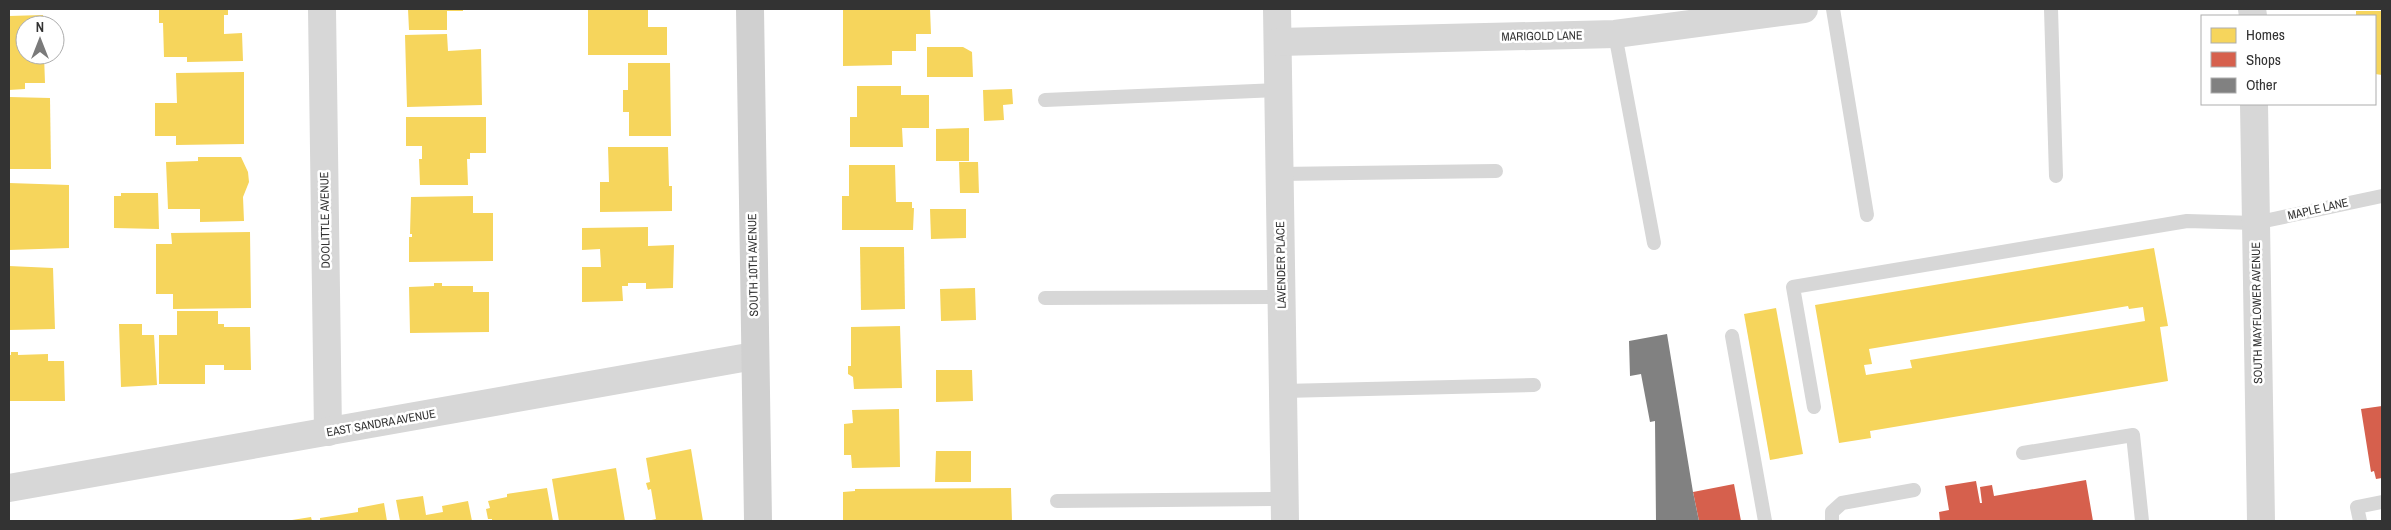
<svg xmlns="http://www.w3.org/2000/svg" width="2391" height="530" viewBox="0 0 2391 530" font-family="'Archivo Narrow',sans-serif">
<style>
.homes{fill:#f6d55c;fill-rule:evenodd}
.shops{fill:#d6604d}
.building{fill:#818181}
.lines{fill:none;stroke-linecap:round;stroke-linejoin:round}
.lane{stroke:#d7d7d7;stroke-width:14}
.street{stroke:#d7d7d7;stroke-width:28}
.secondary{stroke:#d0d0d0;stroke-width:28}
.labels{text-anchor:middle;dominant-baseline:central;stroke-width:5;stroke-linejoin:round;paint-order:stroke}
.street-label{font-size:12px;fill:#333;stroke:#fff}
</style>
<rect width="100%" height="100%" fill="#fff"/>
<g class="homes">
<polygon points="159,9 228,9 228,15 224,15 224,34 242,33 243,61 187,62 187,57 164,57 163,23 159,23"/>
<polygon points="408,9 463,9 463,11 447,11 447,30 409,30"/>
<polygon points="588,9 648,9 648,27 667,27 667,55 588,55"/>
<polygon points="843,9 930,9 931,34 916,34 916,51 892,51 892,65 843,66"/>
<polygon points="2356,11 2382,11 2382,75 2375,74 2375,16 2356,16"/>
<polygon points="43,15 43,25 25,25 25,55 44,55 45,83 25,83 25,89 9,90 9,16"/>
<polygon points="447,34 448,51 481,49 482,105 407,107 405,35"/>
<polygon points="927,47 963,47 972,52 973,77 927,77"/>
<polygon points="628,63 670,63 671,136 629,136 629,112 623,112 623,90 628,90"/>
<polygon points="244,72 244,144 176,145 176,136 155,136 155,103 177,103 176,73"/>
<polygon points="857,86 901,86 901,95 929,95 929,128 902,128 903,147 850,147 850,117 857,117"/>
<polygon points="1012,89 1013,104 1003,105 1004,120 984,121 983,90"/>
<polygon points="9,97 50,98 51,169 9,169"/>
<polygon points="406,117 486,117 486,153 470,153 470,159 467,159 468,185 420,185 419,159 422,159 422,146 406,146"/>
<polygon points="969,128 969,161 936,161 936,129"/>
<polygon points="608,147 668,147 669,186 672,186 672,211 600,212 600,182 609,182"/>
<polygon points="198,157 241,157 248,172 249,182 243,197 244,221 200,222 200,209 168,209 166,162 198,161"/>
<polygon points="959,162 978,162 979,193 960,193"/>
<polygon points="849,165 895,165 896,202 912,202 912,208 914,208 913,230 842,230 842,196 849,196"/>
<polygon points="9,183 69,185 69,248 9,250"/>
<polygon points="121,193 158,193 159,229 114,228 114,196 121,196"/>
<polygon points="473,196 473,213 493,213 493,261 409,262 409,237 412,237 412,234 410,234 411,197"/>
<polygon points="930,209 966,209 966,238 931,239"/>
<polygon points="648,227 648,246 674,245 673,288 646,289 646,283 628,283 628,286 622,286 623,301 582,302 582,267 601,267 600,249 582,250 582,228"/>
<polygon points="250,232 251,308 173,309 173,294 156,294 156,244 172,244 171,233"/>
<polygon points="860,247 904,247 905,309 861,310"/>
<path d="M2154 248 2168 326 2160 327 2168 381 1870 431 1871 438 1839 443 1815 305ZM2128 306 2129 309 2143 307 2145 321 1910 360 1912 368 1866 375 1864 365 1872 364 1869 349Z"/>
<polygon points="9,266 53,268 55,329 9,330"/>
<polygon points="434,283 442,283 442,286 473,286 473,292 489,292 489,332 410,333 409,287 434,286"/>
<polygon points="975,288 976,320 941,321 940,289"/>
<polygon points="1776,308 1803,454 1770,460 1744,314"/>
<polygon points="177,311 218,311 218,324 224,324 224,327 250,327 251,370 224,370 224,365 205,365 205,384 159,384 159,335 177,335"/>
<polygon points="119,324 142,324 142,335 154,335 157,385 121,387"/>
<polygon points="900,326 902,388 854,389 853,377 848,374 848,366 851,366 851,327"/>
<polygon points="11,352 18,352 18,355 48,354 48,361 64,361 65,401 9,401 9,355 11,355"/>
<polygon points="936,370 972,370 973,401 936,402"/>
<polygon points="899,409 900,467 852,468 851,455 844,455 844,424 853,423 852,410"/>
<polygon points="691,449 703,521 647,521 656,519 651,489 648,490 646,483 650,482 646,458"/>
<polygon points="936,451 971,451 971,482 935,482"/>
<polygon points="616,468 625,521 559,521 552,479"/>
<polygon points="547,488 553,521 492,521 492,519 488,519 486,509 490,508 488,501 507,497 507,494"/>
<polygon points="1011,488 1012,521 843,521 843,492 855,491 855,489"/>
<polygon points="423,496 426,515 443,512 442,506 468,501 472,521 400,521 396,500"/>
<polygon points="384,503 387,521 320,521 320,518 358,512 358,508"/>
<polygon points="311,517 312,521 293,521 292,520"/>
</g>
<g class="shops">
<polygon points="2382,406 2382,478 2376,479 2374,471 2371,472 2361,409"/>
<polygon points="2086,480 2093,521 1940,521 1939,512 1949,510 1945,486 1976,481 1980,503 1982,503 1980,487 1992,485 1994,496"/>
<polygon points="1734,484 1741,521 1699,521 1693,492"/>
</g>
<polygon class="building" points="1667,334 1693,492 1699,521 1656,521 1655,421 1650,422 1641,374 1630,376 1629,341"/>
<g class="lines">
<g class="lane">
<polyline points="1833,9 1867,215"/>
<polyline points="2051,9 2056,176"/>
<polyline points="1615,34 1654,243"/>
<polyline points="1045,100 1278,90"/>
<polyline points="1279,174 1496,171"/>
<polyline points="1045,298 1281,297"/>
<polyline points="1732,336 1765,521"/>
<polyline points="1283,391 1534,385"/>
<polyline points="1814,407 1793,287 2187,221 2255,223 2382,196"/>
<polyline points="2023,453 2133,435 2142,521"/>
<polyline points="1057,501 1284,499"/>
<polyline points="1832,521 1832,512 1842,503 1914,490"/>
<polyline points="2360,521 2357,507 2382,502"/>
</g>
<g class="street">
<polyline points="322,9 328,432"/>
<polyline points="1277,9 1285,521"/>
<polyline points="2252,9 2253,16"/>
<polyline points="1278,42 1615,34 1804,9"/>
<polyline points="2254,104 2261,521"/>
<polyline points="9,488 754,356"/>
</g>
<polyline class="secondary" points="750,9 758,521"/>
</g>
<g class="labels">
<g class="street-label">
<text transform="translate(1542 36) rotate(-1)">MARIGOLD LANE</text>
<text transform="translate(2318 209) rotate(-13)">MAPLE LANE</text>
<text transform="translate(325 220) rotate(-91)">DOOLITTLE AVENUE</text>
<text transform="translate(753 265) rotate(-91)">SOUTH 10TH AVENUE</text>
<text transform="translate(1281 265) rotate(-91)">LAVENDER PLACE</text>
<text transform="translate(2257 313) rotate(-91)">SOUTH MAYFLOWER AVENUE</text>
<text transform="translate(381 423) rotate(-10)">EAST SANDRA AVENUE</text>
</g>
</g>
<rect width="2391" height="530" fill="none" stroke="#333333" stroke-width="20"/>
<rect x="2201" y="15" width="175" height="90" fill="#ffffff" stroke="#adadad"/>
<rect x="2211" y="28" width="25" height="15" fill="#f6d55c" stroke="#adadad"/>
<text x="2246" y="40" font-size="15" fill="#333333">Homes</text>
<rect x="2211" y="52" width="25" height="15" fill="#d6604d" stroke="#adadad"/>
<text x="2246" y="65" font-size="15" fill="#333333">Shops</text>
<rect x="2211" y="78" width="25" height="15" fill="#818181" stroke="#adadad"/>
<text x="2246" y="90" font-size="15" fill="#333333">Other</text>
<g transform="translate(40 40)"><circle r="24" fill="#ffffff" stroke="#adadad"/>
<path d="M0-4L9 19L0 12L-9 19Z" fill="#7a7a7a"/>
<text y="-8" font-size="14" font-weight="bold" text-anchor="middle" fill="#333333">N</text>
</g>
</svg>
